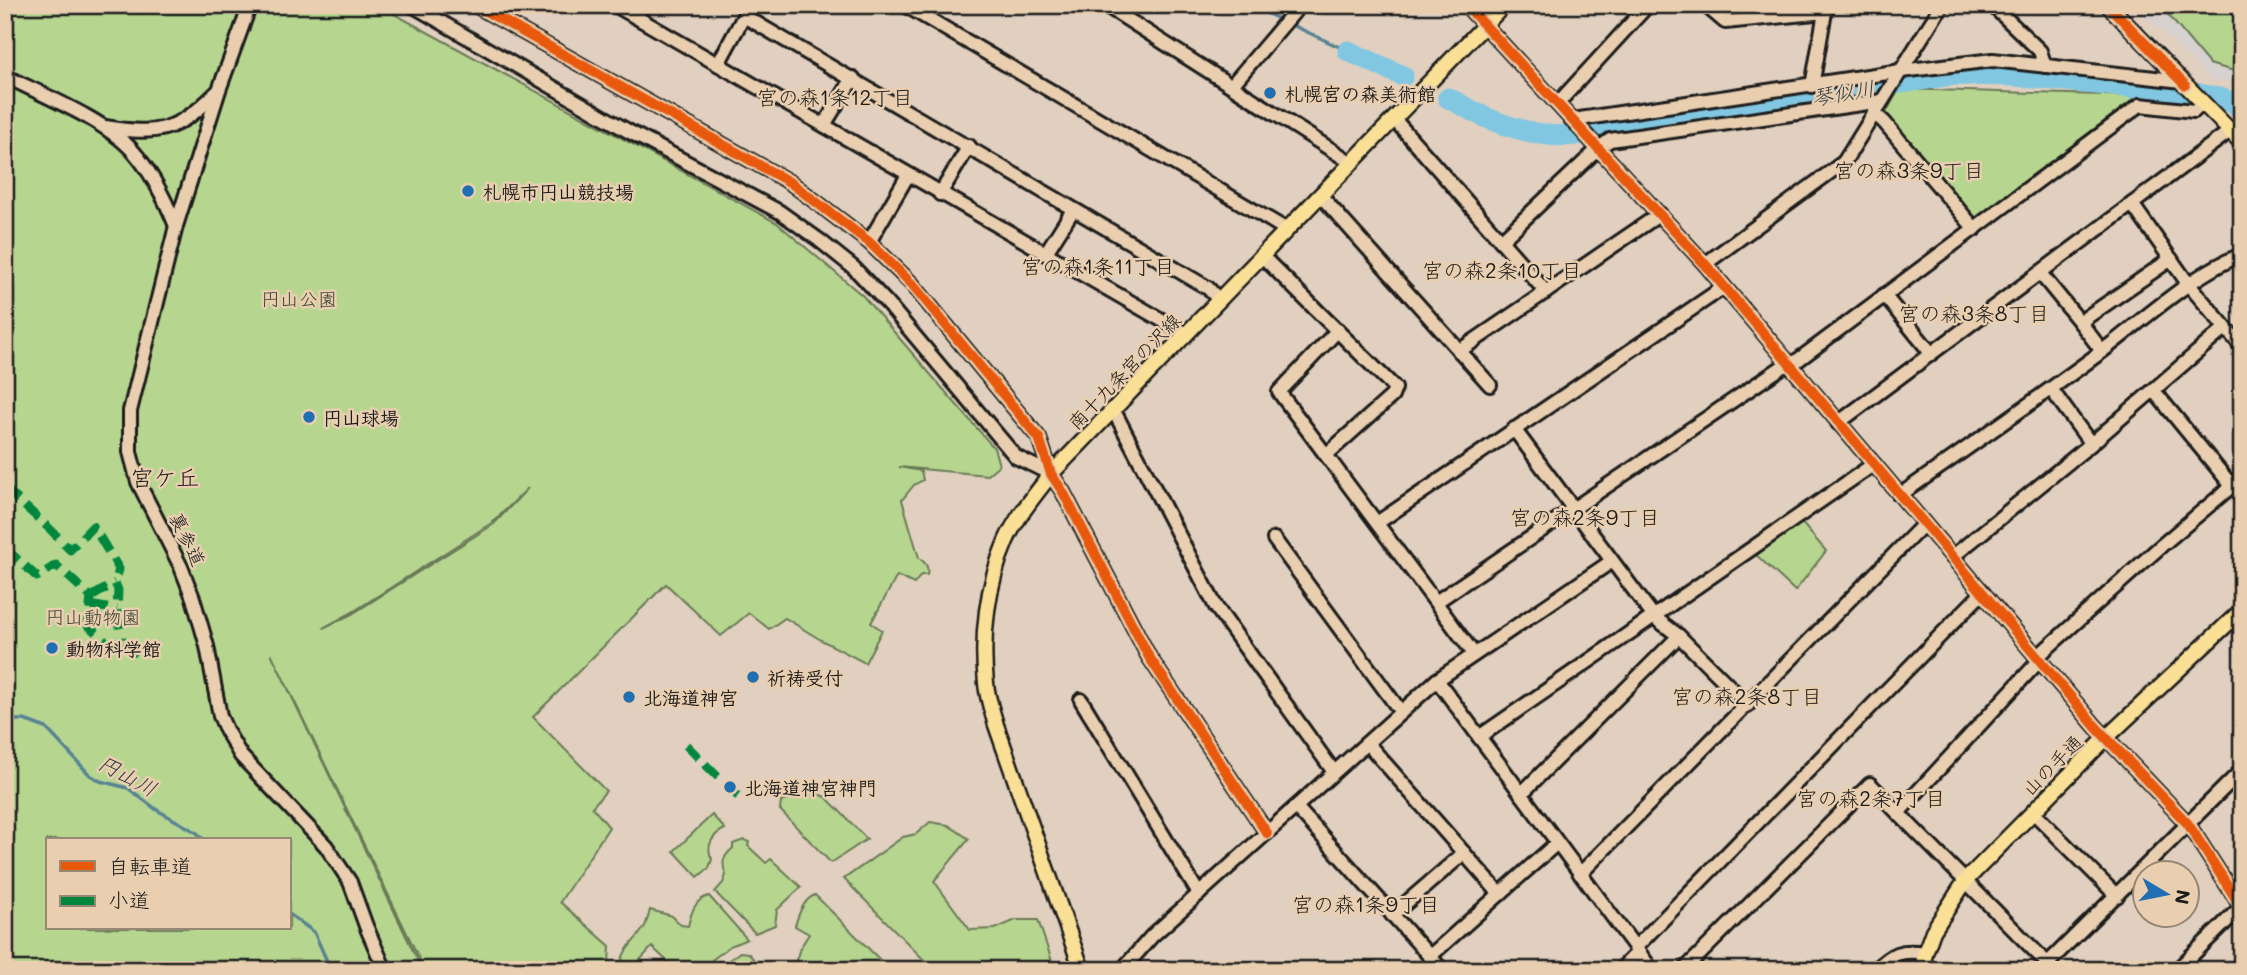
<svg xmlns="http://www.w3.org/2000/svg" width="2247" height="975" viewBox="0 0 2247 975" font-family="Mali,'Klee One',sans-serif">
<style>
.built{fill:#d7d1d0}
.green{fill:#b6d690;stroke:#697956;stroke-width:2;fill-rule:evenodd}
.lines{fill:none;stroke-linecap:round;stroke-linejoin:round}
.stream{stroke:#598393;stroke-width:3.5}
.river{stroke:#81c7e2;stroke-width:21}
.minor-casing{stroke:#1c1c1c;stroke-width:18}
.major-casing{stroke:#1c1c1c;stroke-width:19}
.minor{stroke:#e9cfb0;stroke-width:12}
.major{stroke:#fadf96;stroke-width:14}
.quiet{stroke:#00873e;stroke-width:9;stroke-dasharray:18 9;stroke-linecap:butt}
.cycleway-casing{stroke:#e9cfb0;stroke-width:15}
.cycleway{stroke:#e8590c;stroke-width:10}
.poi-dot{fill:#1f6fb2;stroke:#e9cfb0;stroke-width:2.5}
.labels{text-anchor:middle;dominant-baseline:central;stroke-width:5;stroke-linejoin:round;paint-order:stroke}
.poi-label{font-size:19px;font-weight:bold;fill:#1c1c1c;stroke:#e9cfb0;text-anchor:start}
.park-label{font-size:19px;fill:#3b4133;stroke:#e9cfb0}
.street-label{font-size:19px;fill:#1c1c1c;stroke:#e9cfb0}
.water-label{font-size:21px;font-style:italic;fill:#303e44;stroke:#e9cfb0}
.neighbourhood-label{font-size:21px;fill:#1c1c1c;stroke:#e9cfb0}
.quarter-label{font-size:23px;fill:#1c1c1c;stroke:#e9cfb0}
</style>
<rect width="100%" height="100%" fill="#e1d0bf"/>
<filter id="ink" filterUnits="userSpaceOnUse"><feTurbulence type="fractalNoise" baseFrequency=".0143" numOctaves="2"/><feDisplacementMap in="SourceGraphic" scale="14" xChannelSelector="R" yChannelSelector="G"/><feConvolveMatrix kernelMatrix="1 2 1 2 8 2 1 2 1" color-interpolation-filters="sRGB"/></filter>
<g filter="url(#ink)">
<polygon class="built" points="2135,5 2242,5 2242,86 2239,83 2212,80"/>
<g class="green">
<path d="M5 5H378L777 223 863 296 994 448 999 465 987 475 899 467 921 471 923 480 914 485 902 500 919 558C926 563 929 567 927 575H921L914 584 897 576 871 623 882 630 865 663 821 640 785 618 769 629 749 613 721 636 666 584 533 717 606 791 592 807 609 827 560 902 610 946 609 964 611 970H422L419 958 271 653 417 959 420 970H5ZM528 488 494 524 352 614 323 628 351 613 493 522ZM47 840H289V928H47Z"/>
<polygon points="2160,5 2242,5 2242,76 2238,72 2209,64"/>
<polygon points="1899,89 2138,96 1976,218 1886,113"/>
<polygon points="1801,522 1826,551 1795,591 1754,553"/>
<polygon points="803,792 818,794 826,797 867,839 831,863 780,810 781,802"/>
<path d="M712 815 725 829C713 834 705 846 712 859L709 868 698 877 674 851Z"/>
<polygon points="930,822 948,825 969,839 934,881 970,930 995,929 1016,920 1038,920 1055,970 934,970 844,879 903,837 916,834"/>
<path d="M744 840 749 842 748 846 766 863 771 859 801 887 777 910 775 925 755 933 715 892 723 883 726 875C721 862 723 857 733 848V844Z"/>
<path d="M815 895 890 970H793L800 948 809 934 795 926C798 915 804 899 815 895Z"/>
<path d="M709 896 747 939 730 946 699 970H662L667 961 652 947 640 960 647 970H621C619 951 636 942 645 926 647 921 649 915 650 910L672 916 681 925 688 926C691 913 695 899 709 896Z"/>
<polygon points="740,952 748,953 755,961 756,970 715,970"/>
</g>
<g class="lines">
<g class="stream">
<polyline points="1249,5 1279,19"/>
<polyline points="1292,25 1348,51"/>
<polyline points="5,720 24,720 46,728 90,775 100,781 128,788 157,810 196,832 204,840"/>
<polyline points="289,914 314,932 331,970"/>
</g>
<g class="river">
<polyline points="1348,51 1403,76"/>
<path d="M1448 98C1461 104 1473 112 1487 118 1517 130 1550 140 1583 134 1592 133 1601 130 1610 128L1952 75 2015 76 2199 94C2214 97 2230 98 2242 110"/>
</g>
<g class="minor-casing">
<g id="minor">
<polyline points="250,5 219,90 176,226 130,411 130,452 138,482 181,567 193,598 207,646 220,716 227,732 241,756 326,846 350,882 366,926 385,970"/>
<polyline points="412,5 628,131 780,212 819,240 854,268 888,304 1016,457 1051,474"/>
<polyline points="475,5 791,183 869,242 912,284 1039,438 1051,474 1063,492 1149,657 1267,833"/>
<polyline points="615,5 1186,334"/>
<polyline points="905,5 1287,230"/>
<polyline points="1105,5 1352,163"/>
<polyline points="1466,5 1705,264 2096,727 2188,824 2242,908"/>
<polyline points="1705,5 1725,22 1825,12"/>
<polyline points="1992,5 2040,51 2045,66"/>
<polyline points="636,17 643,5"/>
<polyline points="718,64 744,16 1208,288 1219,300"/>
<path d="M5 76C43 95 105 120 132 150 152 172 165 199 176 226"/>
<polyline points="1232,85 1300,5"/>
<polyline points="1812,86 1826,6"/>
<polyline points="1558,103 1648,5"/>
<polyline points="1874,113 1884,122 1975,229"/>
<polyline points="1394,119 1546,292"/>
<polyline points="1573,120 1901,71 1993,60 2182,81"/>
<polyline points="824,125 853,78"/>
<path d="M105 127C159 136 178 131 217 92"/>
<polyline points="940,194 969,146"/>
<polyline points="1321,196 1490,385"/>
<polyline points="2132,204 2189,285 2242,347"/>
<polyline points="1501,241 1599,148 1610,140 1882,101"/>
<polyline points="869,242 908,175"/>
<polyline points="1045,254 1073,210"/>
<polyline points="1262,256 1395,388 1392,396 1326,455 1474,654"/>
<polyline points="1705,264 1844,162 1942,5"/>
<polyline points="2040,273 2080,322 2171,259"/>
<polyline points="1884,295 1931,353"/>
<polyline points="2080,322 2102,351"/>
<polyline points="1459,351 1660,214"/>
<polyline points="1790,366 2140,105 2194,111 2203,103"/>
<polyline points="2051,389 2091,444"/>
<polyline points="1113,409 1216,607 1334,772"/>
<polyline points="1838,423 2230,131"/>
<polyline points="1514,429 1654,617 1679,636 1748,705"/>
<polyline points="1326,455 1279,392 1338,330"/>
<path d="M1900 495C1967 448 2035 401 2101 352 2141 322 2196 271 2242 255"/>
<polyline points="1377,523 1724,287"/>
<polyline points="1274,539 1401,712"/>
<polyline points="1952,557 2091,444 2224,329"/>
<polyline points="1436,602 1788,363"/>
<polyline points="2036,658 2161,546 2232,486 2154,391"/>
<polyline points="1437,680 1652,970"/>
<polyline points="1081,700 1199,894"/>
<polyline points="1479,737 1874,464"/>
<polyline points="1367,743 1500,894"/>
<polyline points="1521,794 1679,636"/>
<polyline points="1296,807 1442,970"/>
<polyline points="2033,812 2117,896"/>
<polyline points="1898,813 2053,969"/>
<polyline points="1580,874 1924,524"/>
<polyline points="1392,915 1464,853"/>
<polyline points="1635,948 1982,593"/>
<polyline points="1429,957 1557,843"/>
<polyline points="2048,963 2242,770"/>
<polyline points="1122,970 1152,936 1437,680 1612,561"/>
<polyline points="1620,970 1638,952"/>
<polyline points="1684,970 1870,784 1898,813 2039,661"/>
<path d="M1875 970C1892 953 1901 949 1925 953"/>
<polyline points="2177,970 2242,906"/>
</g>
</g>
<g class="major-casing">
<g id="major">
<polyline points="2108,5 2242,143"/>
<path d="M1082 970 996 725C992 711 987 697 986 683 981 636 987 585 1006 541 1017 516 1035 495 1051 474L1504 5"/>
<polyline points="1922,970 1925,953 1933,931 1966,880 2106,738 2242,610"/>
</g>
</g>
<use href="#minor" class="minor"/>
<use href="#major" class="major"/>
<g class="quiet">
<polyline points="5,204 6,204"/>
<polyline points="5,488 51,530 70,550 93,526 119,569 115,583 118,590 117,610 122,639"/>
<polyline points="5,548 37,577 56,565 91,597 88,625 110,646 122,639 139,655"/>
<polyline points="91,597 115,583"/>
<polyline points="90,605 117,610"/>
<polyline points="686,745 723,782"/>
<polyline points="735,794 738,796"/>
</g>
<g class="cycleway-casing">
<g id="cycleway">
<polyline points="475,5 791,183 869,242 912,284 1039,438 1051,474 1063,492 1149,657 1267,833"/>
<polyline points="1466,5 1705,264 2096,727 2188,824 2242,908"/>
<polyline points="2108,5 2185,85"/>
</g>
</g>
<use href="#cycleway" class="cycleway"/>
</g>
</g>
<g class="poi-dot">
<circle cx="1270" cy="93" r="7"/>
<circle cx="468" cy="191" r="7"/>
<circle cx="309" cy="417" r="7"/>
<circle cx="52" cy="648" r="7"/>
<circle cx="753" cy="677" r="7"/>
<circle cx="629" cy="697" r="7"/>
<circle cx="730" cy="787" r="7"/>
</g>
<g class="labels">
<g class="poi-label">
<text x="1284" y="93">札幌宮の森美術館</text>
<text x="482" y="191">札幌市円山競技場</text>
<text x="323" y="417">円山球場</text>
<text x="66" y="648">動物科学館</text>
<text x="767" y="677">祈祷受付</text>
<text x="643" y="697">北海道神宮</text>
<text x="744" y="787">北海道神宮神門</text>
</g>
<g class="park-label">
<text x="299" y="298">円山公園</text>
<text x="93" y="616">円山動物園</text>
</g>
<g class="street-label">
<text transform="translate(1124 371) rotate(-46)">南十九条宮の沢線</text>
<text transform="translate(188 539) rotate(64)">裏参道</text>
<text transform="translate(2052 765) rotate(-45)">山の手通</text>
</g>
<g class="water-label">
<text transform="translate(1843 92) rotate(-9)">琴似川</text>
<text transform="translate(128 775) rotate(28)">円山川</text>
</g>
<g class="neighbourhood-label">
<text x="835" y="96">宮の森1条12丁目</text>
<text x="1909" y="169">宮の森3条9丁目</text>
<text x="1098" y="265">宮の森1条11丁目</text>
<text x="1502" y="269">宮の森2条10丁目</text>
<text x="1974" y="312">宮の森3条8丁目</text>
<text x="1585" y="516">宮の森2条9丁目</text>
<text x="1747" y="695">宮の森2条8丁目</text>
<text x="1871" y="797">宮の森2条7丁目</text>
<text x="1366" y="903">宮の森1条9丁目</text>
</g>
<g class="quarter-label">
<text x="165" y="477">宮ケ丘</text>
</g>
</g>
<rect width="2247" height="975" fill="none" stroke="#e9cfb0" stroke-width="28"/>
<rect x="14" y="14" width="2219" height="947" fill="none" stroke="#1c1c1c" stroke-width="2.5" filter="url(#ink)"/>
<rect x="46" y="838" width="245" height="91" fill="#e9cfb0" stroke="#978775" stroke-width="2"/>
<rect x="60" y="861" width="35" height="10" fill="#e8590c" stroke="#978775" stroke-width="2"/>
<text x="108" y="874" font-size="21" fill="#1c1c1c">自転車道</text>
<rect x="60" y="896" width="35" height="10" fill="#00873e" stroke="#978775" stroke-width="2"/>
<text x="108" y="908" font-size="21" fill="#1c1c1c">小道</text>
<g transform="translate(2166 894) rotate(100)"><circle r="33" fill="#e9cfb0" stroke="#978775" stroke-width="2"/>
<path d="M0-5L12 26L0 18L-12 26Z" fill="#1f6fb2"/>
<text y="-10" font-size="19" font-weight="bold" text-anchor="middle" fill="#1c1c1c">N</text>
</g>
</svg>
